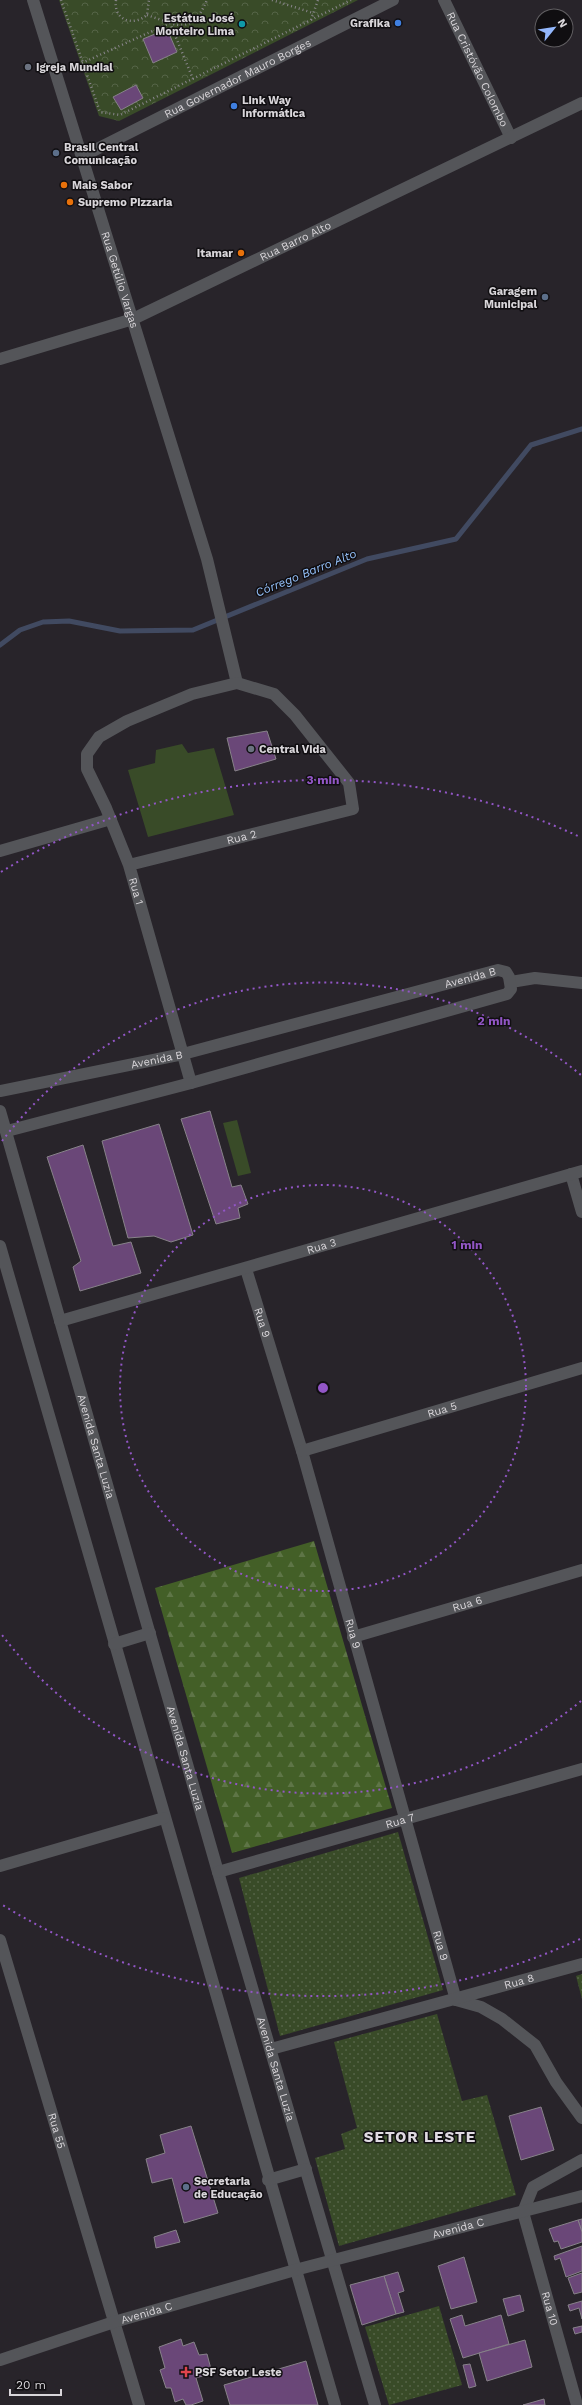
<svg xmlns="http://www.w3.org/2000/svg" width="582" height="2405" viewBox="0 0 582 2405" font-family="'Work Sans',sans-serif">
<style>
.grass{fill:url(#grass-dots)}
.forest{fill:url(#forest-firs)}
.park{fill:url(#park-crowns)}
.garden{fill:#394b28}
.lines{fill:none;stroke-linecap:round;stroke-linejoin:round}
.stream{stroke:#414a61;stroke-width:5}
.building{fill:#6a4778;stroke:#878289}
.path{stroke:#89868b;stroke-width:2.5;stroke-dasharray:1 3;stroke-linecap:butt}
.minor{stroke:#545559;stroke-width:12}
.ring{fill:none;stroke:#9256c6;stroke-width:2;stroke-dasharray:2 4}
.shop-dot{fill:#3f7fe0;stroke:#100e11;stroke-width:1.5}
.culture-dot{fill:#0f9aa8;stroke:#100e11;stroke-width:1.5}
.worship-dot{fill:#6b7280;stroke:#100e11;stroke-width:1.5}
.service-dot{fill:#5c6f8a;stroke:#100e11;stroke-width:1.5}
.food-dot{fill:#e8710a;stroke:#100e11;stroke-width:1.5}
.health-dot{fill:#e0444e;stroke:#100e11;stroke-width:1.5}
.labels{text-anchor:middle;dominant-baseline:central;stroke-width:3;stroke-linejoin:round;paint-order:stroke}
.poi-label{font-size:11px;font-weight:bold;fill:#d9d6da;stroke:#100e11;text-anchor:start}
.street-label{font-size:11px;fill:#d9d6da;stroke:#100e11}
.water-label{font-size:12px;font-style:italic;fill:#97c4fe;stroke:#100e11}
.district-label{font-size:15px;font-weight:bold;letter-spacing:1px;fill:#e0dae2;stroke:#100e11}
.centre{fill:#9256c6;stroke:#100e11;stroke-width:2}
.ring-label{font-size:12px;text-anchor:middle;font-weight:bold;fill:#9256c6;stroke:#100e11;stroke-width:3;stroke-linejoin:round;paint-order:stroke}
</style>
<defs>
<pattern id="grass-dots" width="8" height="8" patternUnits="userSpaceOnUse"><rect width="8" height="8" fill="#394b28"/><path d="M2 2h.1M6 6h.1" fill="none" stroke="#556447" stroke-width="1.8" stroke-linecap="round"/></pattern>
<pattern id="forest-firs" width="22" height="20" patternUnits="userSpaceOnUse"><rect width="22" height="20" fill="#435f27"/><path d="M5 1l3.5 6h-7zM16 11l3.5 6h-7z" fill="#5e7546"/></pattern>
<pattern id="park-crowns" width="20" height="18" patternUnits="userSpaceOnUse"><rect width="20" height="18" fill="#394b28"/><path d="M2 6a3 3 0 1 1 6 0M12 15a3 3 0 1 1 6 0" fill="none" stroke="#556447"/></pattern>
</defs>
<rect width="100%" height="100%" fill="#28242a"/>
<g class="grass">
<polygon points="398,1832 443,1990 280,2036 239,1878"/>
<polygon points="582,1974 582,1999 576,1976"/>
<polygon points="437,2014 462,2101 487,2095 516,2195 339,2246 315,2158 345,2149 341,2134 357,2128 334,2042"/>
<polygon points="439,2306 462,2385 389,2405 365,2327"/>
</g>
<polygon class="forest" points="314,1541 392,1808 232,1853 155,1588"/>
<polygon class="park" points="59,0 358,0 119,121 99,116"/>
<g class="garden">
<polygon points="182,744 188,753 214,748 234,815 148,837 128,770 155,763 156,750"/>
<polygon points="237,1120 251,1173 238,1176 223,1123"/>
</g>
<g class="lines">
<polyline class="stream" points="0,645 20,630 43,622 69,621 120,631 193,630 367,559 456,539 531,445 582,429"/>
</g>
<g class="building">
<polygon points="167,29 177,52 153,63 143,39"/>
<polygon points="136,85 143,98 121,110 113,97"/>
<polygon points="267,731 276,759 235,771 227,738"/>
<polygon points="210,1111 232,1187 241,1185 248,1204 238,1208 240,1218 216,1224 181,1119"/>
<polygon points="159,1124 193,1235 171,1242 154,1236 128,1238 102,1141"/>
<polygon points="83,1145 113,1246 131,1242 141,1273 80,1291 73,1267 81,1261 47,1157"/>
<polygon points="541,2107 554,2150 521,2160 509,2116"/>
<polygon points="191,2126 218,2213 184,2223 172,2178 152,2183 146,2159 165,2153 160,2135"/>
<polygon points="582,2219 582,2232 578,2220"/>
<polygon points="578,2220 582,2232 582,2242 561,2249 558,2241 554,2242 549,2229"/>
<polygon points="176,2230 180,2242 156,2248 154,2237"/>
<polygon points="582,2246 582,2271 566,2277 560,2258 555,2260 554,2256"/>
<polygon points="464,2257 477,2302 451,2309 438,2266"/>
<polygon points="398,2272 404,2291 398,2293 404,2312 396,2314 384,2276"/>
<polygon points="582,2273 582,2292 574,2294 568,2278"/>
<polygon points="384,2276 396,2314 362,2325 350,2285"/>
<polygon points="520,2295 524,2311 508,2316 503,2299"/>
<polygon points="582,2301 582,2319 579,2308 570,2311 568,2305"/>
<polygon points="462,2315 465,2326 501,2315 509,2344 463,2358 450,2319"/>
<polygon points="582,2326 582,2332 575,2334 573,2328"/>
<polygon points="181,2339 183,2346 194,2342 199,2355 207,2354 212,2373 196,2378 203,2401 191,2405 186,2405 183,2399 175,2402 171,2388 166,2388 160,2370 165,2368 159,2347"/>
<polygon points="525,2340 532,2367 487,2381 479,2353"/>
<polygon points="306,2361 318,2405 230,2405 224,2385"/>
<polygon points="470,2364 476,2386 469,2388 463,2365"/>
<polygon points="544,2399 545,2405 523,2405"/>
</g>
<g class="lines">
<g class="path">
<polyline points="61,0 100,112 120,115 351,0"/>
<path d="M116 0C113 20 133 27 147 15L149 0"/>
<polyline points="272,0 313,13"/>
<polyline points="147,15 170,23 193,79"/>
<polyline points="311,20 318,0"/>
<path d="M82 63 170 23C191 30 199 18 207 0"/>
</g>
<g class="minor">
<path id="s1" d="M33 0 207 559 237 683"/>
<path id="s2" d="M444 0 511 138"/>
<path id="s3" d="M83 156 393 0"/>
<path id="s4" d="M0 359 133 319 582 103"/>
<polyline points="0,851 111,819"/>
<path id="s5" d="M129 865 353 809 349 783 295 715 274 694 237 683 192 694 127 721 99 737 87 754V769L106 808 129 865 191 1083"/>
<polyline points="511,982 535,978 582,983"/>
<path id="s6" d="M0 1091 183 1054 498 970 506 972 509 977 511 989 507 994 191 1083 7 1131"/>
<path id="s7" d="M0 1111 218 1872 375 2405"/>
<polyline points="571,1174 582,1212"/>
<polyline points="0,1246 335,2405"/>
<path id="s8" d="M246 1269 302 1451 456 2000"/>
<path id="s9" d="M60 1321 582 1171"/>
<path id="s10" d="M302 1451 582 1368"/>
<path id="s11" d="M353 1637 582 1570"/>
<polyline points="114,1644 150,1633"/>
<polyline points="0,1866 164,1818"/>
<path id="s12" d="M218 1872 582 1769"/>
<path id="s13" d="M0 1940 139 2405"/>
<polyline points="456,2000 481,2007 502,2019 535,2045 556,2082 582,2118"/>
<path id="s14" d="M271 2049 582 1964"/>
<polyline points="268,2180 306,2169"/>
<path id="s15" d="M523 2212 577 2405"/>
<polyline points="523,2212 533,2187 582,2160"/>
<path id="s16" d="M0 2360 114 2322 295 2270 582 2196"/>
</g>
</g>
<g class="ring">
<circle cx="323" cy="1388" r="203"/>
<path d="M581 1701A405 405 0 0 1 2 1635M2 1141A405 405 0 0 1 581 1075"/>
<path d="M580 1939A608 608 0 0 1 1 1904M1 872A608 608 0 0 1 580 837"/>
</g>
<g class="shop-dot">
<circle cx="398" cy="23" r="4"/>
<circle cx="234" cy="106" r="4"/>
</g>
<circle class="culture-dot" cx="242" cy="24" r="4"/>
<g class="worship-dot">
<circle cx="28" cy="67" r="4"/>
<circle cx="251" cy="749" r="4"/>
</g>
<g class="service-dot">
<circle cx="56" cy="153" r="4"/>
<circle cx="545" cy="297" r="4"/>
<circle cx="186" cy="2187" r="4"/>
</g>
<g class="food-dot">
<circle cx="64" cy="185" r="4"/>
<circle cx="70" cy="202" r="4"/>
<circle cx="241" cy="253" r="4"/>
</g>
<path class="health-dot" d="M184 2366h4v4h4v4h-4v4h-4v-4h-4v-4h4z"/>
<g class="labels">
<g class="poi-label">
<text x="234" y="18" text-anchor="end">Estátua José<tspan x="234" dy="13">Monteiro Lima</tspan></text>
<text x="390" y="23" text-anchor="end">Grafika</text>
<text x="36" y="67">Igreja Mundial</text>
<text x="242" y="100">Link Way<tspan x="242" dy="13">Informática</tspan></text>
<text x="64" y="147">Brasil Central<tspan x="64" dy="13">Comunicação</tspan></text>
<text x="72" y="185">Mais Sabor</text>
<text x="78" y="202">Supremo Pizzaria</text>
<text x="233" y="253" text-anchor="end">Itamar</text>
<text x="537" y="291" text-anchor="end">Garagem<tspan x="537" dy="13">Municipal</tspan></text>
<text x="259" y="749">Central Vida</text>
<text x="194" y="2181">Secretaria<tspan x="194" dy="13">de Educação</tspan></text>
<text x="195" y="2372">PSF Setor Leste</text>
</g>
<g class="street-label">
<text stroke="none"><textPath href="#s2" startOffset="77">Rua Cristóvão Colombo</textPath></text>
<text stroke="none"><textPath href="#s3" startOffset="173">Rua Governador Mauro Borges</textPath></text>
<text stroke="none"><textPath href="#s4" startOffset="319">Rua Barro Alto</textPath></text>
<text stroke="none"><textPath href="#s1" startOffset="293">Rua Getúlio Vargas</textPath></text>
<text stroke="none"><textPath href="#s5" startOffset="116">Rua 2</textPath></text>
<text stroke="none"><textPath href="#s5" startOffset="729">Rua 1</textPath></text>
<text stroke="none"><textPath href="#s6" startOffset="484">Avenida B</textPath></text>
<text stroke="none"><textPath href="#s6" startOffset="160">Avenida B</textPath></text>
<text stroke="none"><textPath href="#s9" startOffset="272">Rua 3</textPath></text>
<text stroke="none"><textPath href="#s8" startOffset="56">Rua 9</textPath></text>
<text stroke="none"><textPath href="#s10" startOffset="146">Rua 5</textPath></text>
<text stroke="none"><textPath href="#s7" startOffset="349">Avenida Santa Luzia</textPath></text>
<text stroke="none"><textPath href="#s11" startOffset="119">Rua 6</textPath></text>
<text stroke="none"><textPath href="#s8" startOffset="380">Rua 9</textPath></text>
<text stroke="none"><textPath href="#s7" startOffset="673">Avenida Santa Luzia</textPath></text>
<text stroke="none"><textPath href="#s12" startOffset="189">Rua 7</textPath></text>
<text stroke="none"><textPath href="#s8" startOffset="704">Rua 9</textPath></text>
<text stroke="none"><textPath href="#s14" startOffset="257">Rua 8</textPath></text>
<text stroke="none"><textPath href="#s7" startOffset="997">Avenida Santa Luzia</textPath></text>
<text stroke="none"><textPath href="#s13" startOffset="199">Rua 55</textPath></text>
<text stroke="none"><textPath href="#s16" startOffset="477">Avenida C</textPath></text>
<text stroke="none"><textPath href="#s15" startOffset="100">Rua 10</textPath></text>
<text stroke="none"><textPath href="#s16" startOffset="154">Avenida C</textPath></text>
</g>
<g class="water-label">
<text transform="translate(306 573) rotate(-22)">Córrego Barro Alto</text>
</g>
<g class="district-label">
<text x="420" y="2137">SETOR LESTE</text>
</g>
</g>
<circle cx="323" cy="1388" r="6" class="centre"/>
<g class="ring-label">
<text x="323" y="784">3 min</text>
<text x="494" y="1025">2 min</text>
<text x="467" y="1249">1 min</text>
</g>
<g transform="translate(554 28) rotate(60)"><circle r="19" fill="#100e11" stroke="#605e61"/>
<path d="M0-3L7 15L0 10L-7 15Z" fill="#93b7fd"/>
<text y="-6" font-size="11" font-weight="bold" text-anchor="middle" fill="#d9d6da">N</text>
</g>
<path d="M10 2389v6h51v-6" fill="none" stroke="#d9d6da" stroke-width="2"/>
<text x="16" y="2389" font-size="12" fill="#d9d6da" stroke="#100e11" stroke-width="3" paint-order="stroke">20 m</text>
</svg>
